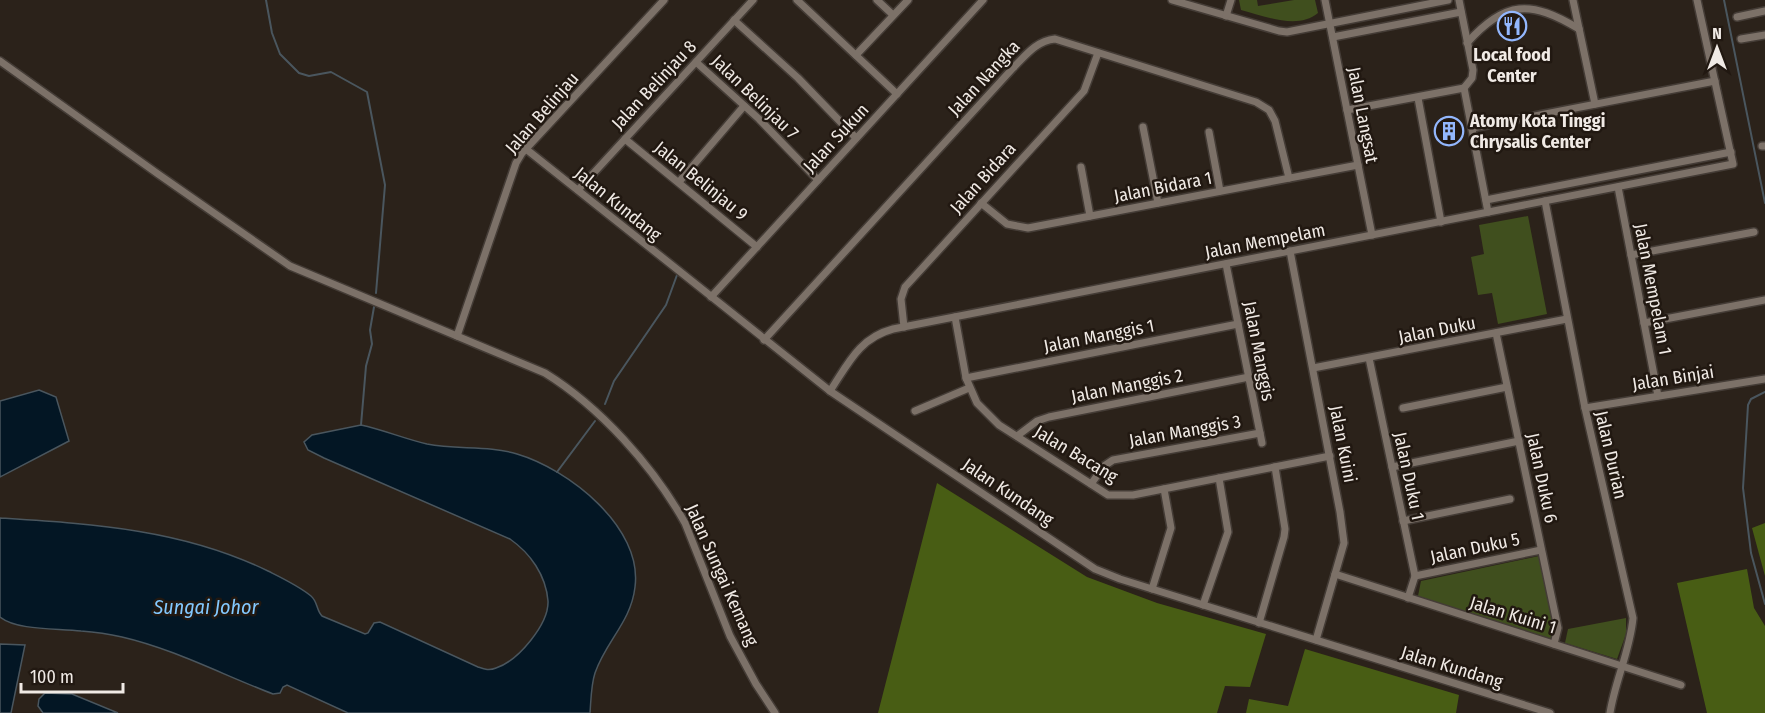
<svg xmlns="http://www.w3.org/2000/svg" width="1765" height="713" viewBox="0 0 1765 713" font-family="'Fira Sans Condensed',sans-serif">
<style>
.green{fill:#404f1e}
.forest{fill:#485d14}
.water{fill:#031624;stroke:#4a565e;stroke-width:1.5}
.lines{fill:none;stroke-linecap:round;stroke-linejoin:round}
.stream{stroke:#4a565e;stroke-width:2}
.minor-casing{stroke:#443c36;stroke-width:10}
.minor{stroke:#7c7168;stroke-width:7}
.labels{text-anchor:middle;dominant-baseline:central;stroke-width:5;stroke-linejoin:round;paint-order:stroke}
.poi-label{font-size:18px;font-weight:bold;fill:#f0eae5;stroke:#211811}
.street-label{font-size:18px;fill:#f0eae5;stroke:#211811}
.water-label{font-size:20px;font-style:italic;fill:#83c9ff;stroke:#211811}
</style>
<rect width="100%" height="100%" fill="#2b221a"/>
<g class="green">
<path d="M1239 0H1257L1258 6 1294 0H1315L1318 13C1298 30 1264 16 1241 10Z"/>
<polygon points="1528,216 1547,314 1498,324 1492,293 1478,295 1471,257 1484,254 1479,225"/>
<polygon points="1539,556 1554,627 1551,639 1418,596 1421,581"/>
<polygon points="1626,618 1626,634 1617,659 1565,643 1568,629"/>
</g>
<g class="forest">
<polygon points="937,483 1087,577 1157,603 1266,634 1250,687 1225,686 1217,713 878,713"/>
<polygon points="1765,523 1765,576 1752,528"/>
<polygon points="1747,569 1754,608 1765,626 1765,713 1707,713 1677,583"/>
<polygon points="1305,649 1459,695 1456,713 1246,713 1249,699 1288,706"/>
</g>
<g class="water">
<polygon points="39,390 56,397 69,441 0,477 0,401"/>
<path d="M361 425C384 430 405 439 427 444 457 450 488 445 517 454 568 469 643 527 635 587 631 622 606 641 595 673 591 685 591 700 590 713H348L287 685 283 687 280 693 273 694C223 675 174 649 122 637 109 634 95 632 81 631 58 628 18 631 0 617V518C93 524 182 529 268 571 282 578 299 586 311 596 318 602 316 610 322 616L365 634 368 633 374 623 380 622 478 667C484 669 489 671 496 668 518 661 549 624 548 601 546 575 530 553 510 539L324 458 308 450 304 442 312 435Z"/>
<polygon points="0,644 25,645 11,713 0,713"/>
<polygon points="45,693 72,694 118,713 43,713 38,706 39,699"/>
</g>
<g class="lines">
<g class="stream">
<polyline points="266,0 272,33 280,54 299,73 309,76 331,72 367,92 385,185 376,293"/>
<polyline points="1724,0 1765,203"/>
<polyline points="1765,392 1751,399 1748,405 1743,488 1751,553 1765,604"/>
<polyline points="605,404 614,381 666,305 677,275"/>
<polyline points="361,425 366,366 372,344 370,330 374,307"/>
<polyline points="557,472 595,421"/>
</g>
<g class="minor-casing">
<g id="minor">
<polyline points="797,0 897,94"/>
<polyline points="877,0 893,15"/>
<polyline points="1172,0 1279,31 1287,32 1448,0"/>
<polyline points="1325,0 1372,235"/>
<polyline points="1459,0 1473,70 1472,78 1464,88 1488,212"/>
<polyline points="1573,0 1595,104"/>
<polyline points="1226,16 1231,0"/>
<polyline points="1737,17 1765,11"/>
<polyline points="734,20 798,78 856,138"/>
<polyline points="1333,37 1461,12"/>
<polyline points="1741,39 1765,35"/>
<path d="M1467 43C1505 0 1531 0 1579 29"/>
<polyline points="856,55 908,0"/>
<path d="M0 61 158 174 290 266 545 373C600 407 653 466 685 523L730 636 756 684 775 713"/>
<polyline points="696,62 759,119 818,180"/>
<polyline points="1418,98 1441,222"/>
<polyline points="1347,110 1464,88"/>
<polyline points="1143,127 1158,203"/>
<polyline points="1472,128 1715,81"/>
<polyline points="1209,132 1220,191"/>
<polyline points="625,139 757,247"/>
<polyline points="1762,146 1765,146"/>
<polyline points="526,149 830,391 1095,569 1120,579 1550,713"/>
<polyline points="1081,167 1090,216"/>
<polyline points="679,182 744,106"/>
<polyline points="1618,187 1658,396"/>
<polyline points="578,190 753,0"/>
<polyline points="1486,200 1731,152"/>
<path d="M1545 201 1585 408 1633 618C1630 651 1615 681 1610 713"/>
<polyline points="981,203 1007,224 1028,228 1358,165"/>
<polyline points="1290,251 1340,512 1344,543 1316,640"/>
<polyline points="1631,255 1754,232"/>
<polyline points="1226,264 1262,443"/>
<polyline points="711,297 983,0"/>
<polyline points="955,317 966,378 977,403 999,425 1108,495 1133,495 1330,456"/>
<polyline points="1644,323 1765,300"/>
<polyline points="904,327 901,299 905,287 1084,91 1098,53"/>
<polyline points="1496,333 1558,628 1554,644"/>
<polyline points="457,336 516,163 522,153 664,0"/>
<path d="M764 340 1013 68C1026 55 1036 41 1055 39L1256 102 1269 110 1275 121 1289 178"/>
<polyline points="1369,358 1415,576 1408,598"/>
<polyline points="1313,368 1567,319"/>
<polyline points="966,378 1238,324"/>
<path d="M830 391C848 364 859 338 893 329L1733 164 1697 0"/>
<polyline points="1403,408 1507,387"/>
<polyline points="1585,408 1765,379"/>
<polyline points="915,411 969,388"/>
<polyline points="1017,436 1037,421 1049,417 1249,377"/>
<polyline points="1392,467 1519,441"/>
<polyline points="1091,484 1104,466 1113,460 1260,433"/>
<polyline points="1403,521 1510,499"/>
<polyline points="1335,574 1681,685"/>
<polyline points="1415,576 1541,550"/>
<polyline points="1152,589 1171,528 1164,489"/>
<polyline points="1203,605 1228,532 1219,478"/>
<polyline points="1259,623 1284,537 1285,529 1275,467"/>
</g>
</g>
<use href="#minor" class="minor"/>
</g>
<defs>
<g id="restaurant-ring" transform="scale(1.5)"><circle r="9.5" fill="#211811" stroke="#93b7fd" stroke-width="1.5"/><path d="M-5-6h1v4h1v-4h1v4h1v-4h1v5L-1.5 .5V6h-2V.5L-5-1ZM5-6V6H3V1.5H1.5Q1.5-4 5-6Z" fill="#93b7fd"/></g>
<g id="building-ring" transform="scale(1.5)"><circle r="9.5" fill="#211811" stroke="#93b7fd" stroke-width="1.5"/><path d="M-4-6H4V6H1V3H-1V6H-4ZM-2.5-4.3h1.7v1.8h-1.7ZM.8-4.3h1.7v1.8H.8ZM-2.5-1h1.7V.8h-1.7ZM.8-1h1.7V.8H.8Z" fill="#93b7fd"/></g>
</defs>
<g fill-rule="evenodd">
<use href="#restaurant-ring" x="1512" y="26"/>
<use href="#building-ring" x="1449" y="131"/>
</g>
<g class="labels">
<g class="poi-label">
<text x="1512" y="55">Local food<tspan x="1512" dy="21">Center</tspan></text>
<text x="1470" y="121" text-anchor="start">Atomy Kota Tinggi<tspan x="1470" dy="21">Chrysalis Center</tspan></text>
</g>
<g class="street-label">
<text transform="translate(984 78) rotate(-47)">Jalan Nangka</text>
<text transform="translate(654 85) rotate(-47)">Jalan Belinjau 8</text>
<text transform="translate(755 97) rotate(44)">Jalan Belinjau 7</text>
<text transform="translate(542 113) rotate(-49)">Jalan Belinjau</text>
<text transform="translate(1363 115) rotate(79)">Jalan Langsat</text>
<text transform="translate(836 138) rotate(-47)">Jalan Sukun</text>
<text transform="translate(983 178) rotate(-48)">Jalan Bidara</text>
<text transform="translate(701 181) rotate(39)">Jalan Belinjau 9</text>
<text transform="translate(1163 187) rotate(-11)">Jalan Bidara 1</text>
<text transform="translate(618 204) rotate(39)">Jalan Kundang</text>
<text transform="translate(1265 241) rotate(-11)">Jalan Mempelam</text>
<text transform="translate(1653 289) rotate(79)">Jalan Mempelam 1</text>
<text transform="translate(1437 330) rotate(-11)">Jalan Duku</text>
<text transform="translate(1099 336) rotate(-11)">Jalan Manggis 1</text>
<text transform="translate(1259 351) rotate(79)">Jalan Manggis</text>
<text transform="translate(1673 378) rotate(-9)">Jalan Binjai</text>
<text transform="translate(1127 386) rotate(-11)">Jalan Manggis 2</text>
<text transform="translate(1185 431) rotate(-10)">Jalan Manggis 3</text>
<text transform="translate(1343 444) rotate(79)">Jalan Kuini</text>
<text transform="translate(1076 454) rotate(31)">Jalan Bacang</text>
<text transform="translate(1611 455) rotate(77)">Jalan Durian</text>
<text transform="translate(1409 476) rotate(78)">Jalan Duku 1</text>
<text transform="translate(1542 478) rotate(78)">Jalan Duku 6</text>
<text transform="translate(1008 492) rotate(34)">Jalan Kundang</text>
<text transform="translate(1475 548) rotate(-12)">Jalan Duku 5</text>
<text transform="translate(722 575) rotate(66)">Jalan Sungai Kemang</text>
<text transform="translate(1513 615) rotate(17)">Jalan Kuini 1</text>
<text transform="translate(1452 667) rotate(17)">Jalan Kundang</text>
</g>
<g class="water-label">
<text x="206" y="607">Sungai Johor</text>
</g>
</g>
<g transform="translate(1717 48)" stroke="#211811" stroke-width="4.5" paint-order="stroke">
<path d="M0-4.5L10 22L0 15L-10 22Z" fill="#f0eae5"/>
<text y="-9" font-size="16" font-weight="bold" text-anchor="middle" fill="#f0eae5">N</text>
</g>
<path d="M21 683v9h102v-9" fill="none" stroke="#f0eae5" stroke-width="3"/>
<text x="30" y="683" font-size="18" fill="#f0eae5" stroke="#211811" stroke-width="4.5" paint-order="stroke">100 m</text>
</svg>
